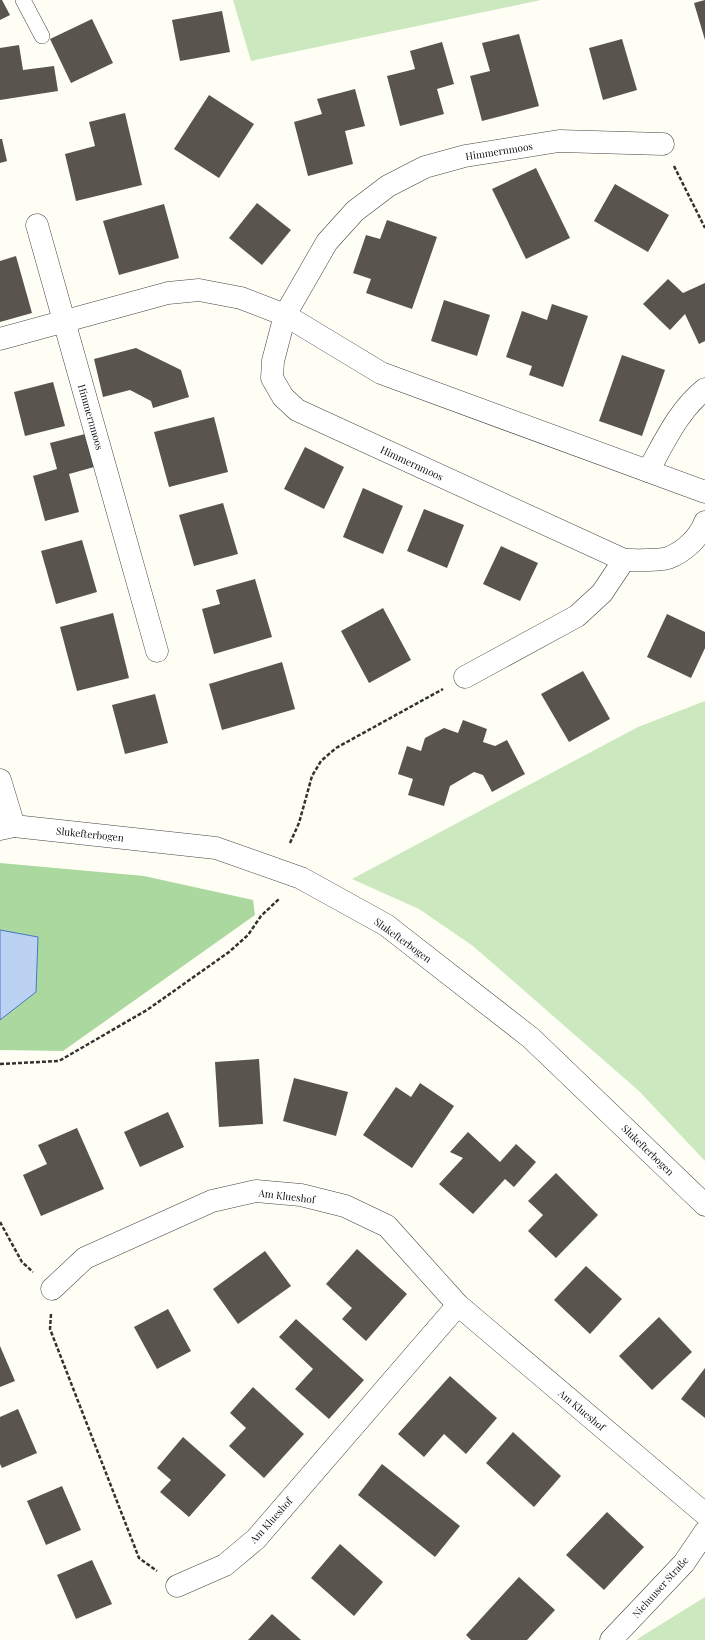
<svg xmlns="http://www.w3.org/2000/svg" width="705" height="1640" viewBox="0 0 705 1640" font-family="'Playfair Display',serif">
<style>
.green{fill:#cbe8bf}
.forest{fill:#abd89f}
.water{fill:#bcd2f3;stroke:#4676c7}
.building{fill:#59544d}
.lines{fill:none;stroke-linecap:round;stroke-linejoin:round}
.service-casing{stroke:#434343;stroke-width:16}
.minor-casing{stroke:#434343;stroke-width:23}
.tertiary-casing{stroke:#434343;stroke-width:23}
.path{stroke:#323232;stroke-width:2.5;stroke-dasharray:4 2;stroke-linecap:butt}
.service{stroke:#fff;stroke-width:15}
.minor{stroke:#fff;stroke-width:22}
.tertiary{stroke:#fff;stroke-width:22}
.labels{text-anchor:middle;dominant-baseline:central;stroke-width:4;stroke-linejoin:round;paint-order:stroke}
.street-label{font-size:10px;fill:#101010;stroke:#fff}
</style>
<rect width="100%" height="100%" fill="#fefef5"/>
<g class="green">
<polygon points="233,0 541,0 251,61"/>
<polygon points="705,701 705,1161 639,1091 473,946 419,909 352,879 638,727"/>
<polygon points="705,1597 705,1640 637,1640 639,1638"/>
</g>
<polygon class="forest" points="0,863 144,876 253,900 255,915 63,1051 0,1050"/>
<polygon class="water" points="0,930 38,937 36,992 0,1020"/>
<g class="building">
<polygon points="0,0 2,0 10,15 0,20"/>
<polygon points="705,0 705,40 694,3"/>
<polygon points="222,11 230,52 180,61 172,20"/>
<polygon points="92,19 113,63 71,83 50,39"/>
<polygon points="519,34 539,106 482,121 470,76 490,71 482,43"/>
<polygon points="622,39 637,90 603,100 589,48"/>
<polygon points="442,42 454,84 437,89 444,114 400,126 387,76 415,69 410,51"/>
<polygon points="19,45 23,70 54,66 58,91 0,100 0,48"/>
<polygon points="355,89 365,126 345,131 353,164 308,176 294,122 322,114 317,99"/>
<polygon points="209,95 254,124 219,178 174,149"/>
<polygon points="125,113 142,185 76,201 65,154 95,146 89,122"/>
<polygon points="0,139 2,139 7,161 0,163"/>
<polygon points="536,168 570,238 526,259 492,189"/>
<polygon points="615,184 669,215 648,252 594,221"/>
<polygon points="257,203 291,230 262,265 229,238"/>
<polygon points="164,204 179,258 119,275 103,221"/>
<polygon points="387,220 437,237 412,309 366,293 371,279 353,273 366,235 380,239"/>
<polygon points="16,256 32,313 0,322 0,261"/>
<polygon points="668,279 683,293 705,283 705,341 699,344 685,314 670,330 643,304"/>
<polygon points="444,300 490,315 477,356 431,341"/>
<polygon points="552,304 588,316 563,387 529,375 532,366 506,357 522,311 547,320"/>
<polygon points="136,348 181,370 189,397 153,408 151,401 130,390 103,397 94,359"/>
<polygon points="622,355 665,370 642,436 599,421"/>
<polygon points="53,382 65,426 25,436 14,392"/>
<polygon points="214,417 228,472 169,487 154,432"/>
<polygon points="85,434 94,467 69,474 79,512 45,521 33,476 57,469 50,443"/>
<polygon points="305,447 344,467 324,509 284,489"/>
<polygon points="363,488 403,506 383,554 343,537"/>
<polygon points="223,503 238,554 194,566 179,515"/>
<polygon points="424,509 464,525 447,568 407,551"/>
<polygon points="82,540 97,592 56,604 41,551"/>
<polygon points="501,546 538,563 520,601 483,584"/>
<polygon points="255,579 272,637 214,654 202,609 220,604 216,590"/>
<polygon points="383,608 411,660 369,683 341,631"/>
<polygon points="113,613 129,678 77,691 60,627"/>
<polygon points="667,614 705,632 705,648 691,678 647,657"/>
<polygon points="282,662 295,709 222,730 209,684"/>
<polygon points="583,671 610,719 569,742 541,694"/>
<polygon points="155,694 168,743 125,754 112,705"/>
<polygon points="463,720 487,729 483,742 495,746 507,740 525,774 492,792 483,775 474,772 450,786 444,806 408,795 413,779 398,774 407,746 421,751 425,738 444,728 458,733"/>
<polygon points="259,1059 263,1124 219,1127 215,1062"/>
<polygon points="294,1078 348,1092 336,1136 283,1121"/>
<polygon points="420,1083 454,1106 412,1168 363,1135 396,1087 411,1097"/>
<polygon points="168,1112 184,1147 140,1167 124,1132"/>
<polygon points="77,1128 104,1189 41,1216 23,1175 47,1164 38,1145"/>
<polygon points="468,1132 500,1162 516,1144 536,1162 514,1187 505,1179 473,1214 439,1184 463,1158 450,1152"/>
<polygon points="556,1173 598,1215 556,1258 528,1231 543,1215 528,1201"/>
<polygon points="357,1249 407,1294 366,1341 342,1319 352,1308 326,1284"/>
<polygon points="265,1251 291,1286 238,1324 213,1289"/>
<polygon points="586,1266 622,1299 590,1334 554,1300"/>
<polygon points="168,1309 191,1351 157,1369 134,1327"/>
<polygon points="659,1317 692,1352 652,1390 619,1356"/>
<polygon points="296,1319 364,1380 329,1419 295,1389 313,1369 279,1337"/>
<polygon points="0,1346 15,1381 0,1387"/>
<polygon points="705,1368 705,1418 681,1399"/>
<polygon points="450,1376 497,1418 466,1454 444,1434 424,1457 398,1434"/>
<polygon points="253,1387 304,1434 264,1478 229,1446 246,1428 230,1413"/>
<polygon points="18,1409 37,1453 2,1468 0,1464 0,1417"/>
<polygon points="513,1432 561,1476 534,1507 486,1463"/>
<polygon points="183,1437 226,1475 189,1517 160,1492 171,1480 157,1468"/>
<polygon points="382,1464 460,1526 435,1557 358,1495"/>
<polygon points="62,1486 81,1530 46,1545 27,1501"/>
<polygon points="607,1512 644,1547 604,1590 566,1555"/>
<polygon points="340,1544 383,1582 354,1616 311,1578"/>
<polygon points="92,1560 112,1604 76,1619 57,1575"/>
<polygon points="519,1577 555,1610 527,1640 471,1640 466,1635"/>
<polygon points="272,1614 301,1640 248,1640"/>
</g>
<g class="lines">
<g class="service-casing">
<polyline id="service" points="23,0 42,36"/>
</g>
<g class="minor-casing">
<g id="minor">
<path d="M663 144 559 141 465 156 425 167 388 186 355 211 327 242 285 315 273 361 272 378 283 397 297 410 624 560C634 560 658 561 668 558 684 552 699 538 705 522"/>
<polyline points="37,225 157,651"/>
<polyline points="0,339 168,293 199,290 241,298 285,315 381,373 705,492"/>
<path d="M648 471C665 441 678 411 705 389"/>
<polyline points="465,677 577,616 602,593 624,560"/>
<polyline points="0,780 14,826"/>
<polyline points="52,1289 85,1258 212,1201 256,1191 301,1195 345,1206 387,1226 458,1305 705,1514"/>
<polyline points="177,1586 225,1565 256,1539 458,1305"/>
<polyline points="611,1640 684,1563 705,1532"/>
</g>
</g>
<g class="tertiary-casing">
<polyline id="tertiary" points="0,829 14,826 216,848 301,878 386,925 531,1038 705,1205"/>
</g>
<g class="path">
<polyline points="674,166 705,228"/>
<polyline points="290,843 299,823 312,776 321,761 336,748 443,689"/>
<polyline points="0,1064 59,1061 147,1010 229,952 248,935 261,916 280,898"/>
<polyline points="0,1222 22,1262 33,1272"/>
<polyline points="51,1314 50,1329 139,1558 157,1571"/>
</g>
<use href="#service" class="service"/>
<use href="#minor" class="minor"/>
<use href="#tertiary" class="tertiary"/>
</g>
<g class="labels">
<g class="street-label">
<text transform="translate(499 151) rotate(-9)">Himmernmoos</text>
<text transform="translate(91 417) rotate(74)">Himmernmoos</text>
<text transform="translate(412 463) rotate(25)">Himmernmoos</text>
<text transform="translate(90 834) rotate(6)">Slukefterbogen</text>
<text transform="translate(403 940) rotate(36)">Slukefterbogen</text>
<text transform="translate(648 1150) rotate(44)">Slukefterbogen</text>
<text transform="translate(287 1196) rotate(7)">Am Klueshof</text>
<text transform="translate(582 1410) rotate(40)">Am Klueshof</text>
<text transform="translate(271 1520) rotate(-48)">Am Klueshof</text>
<text transform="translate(660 1587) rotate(-48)">Niehuuser Straße</text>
</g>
</g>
</svg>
